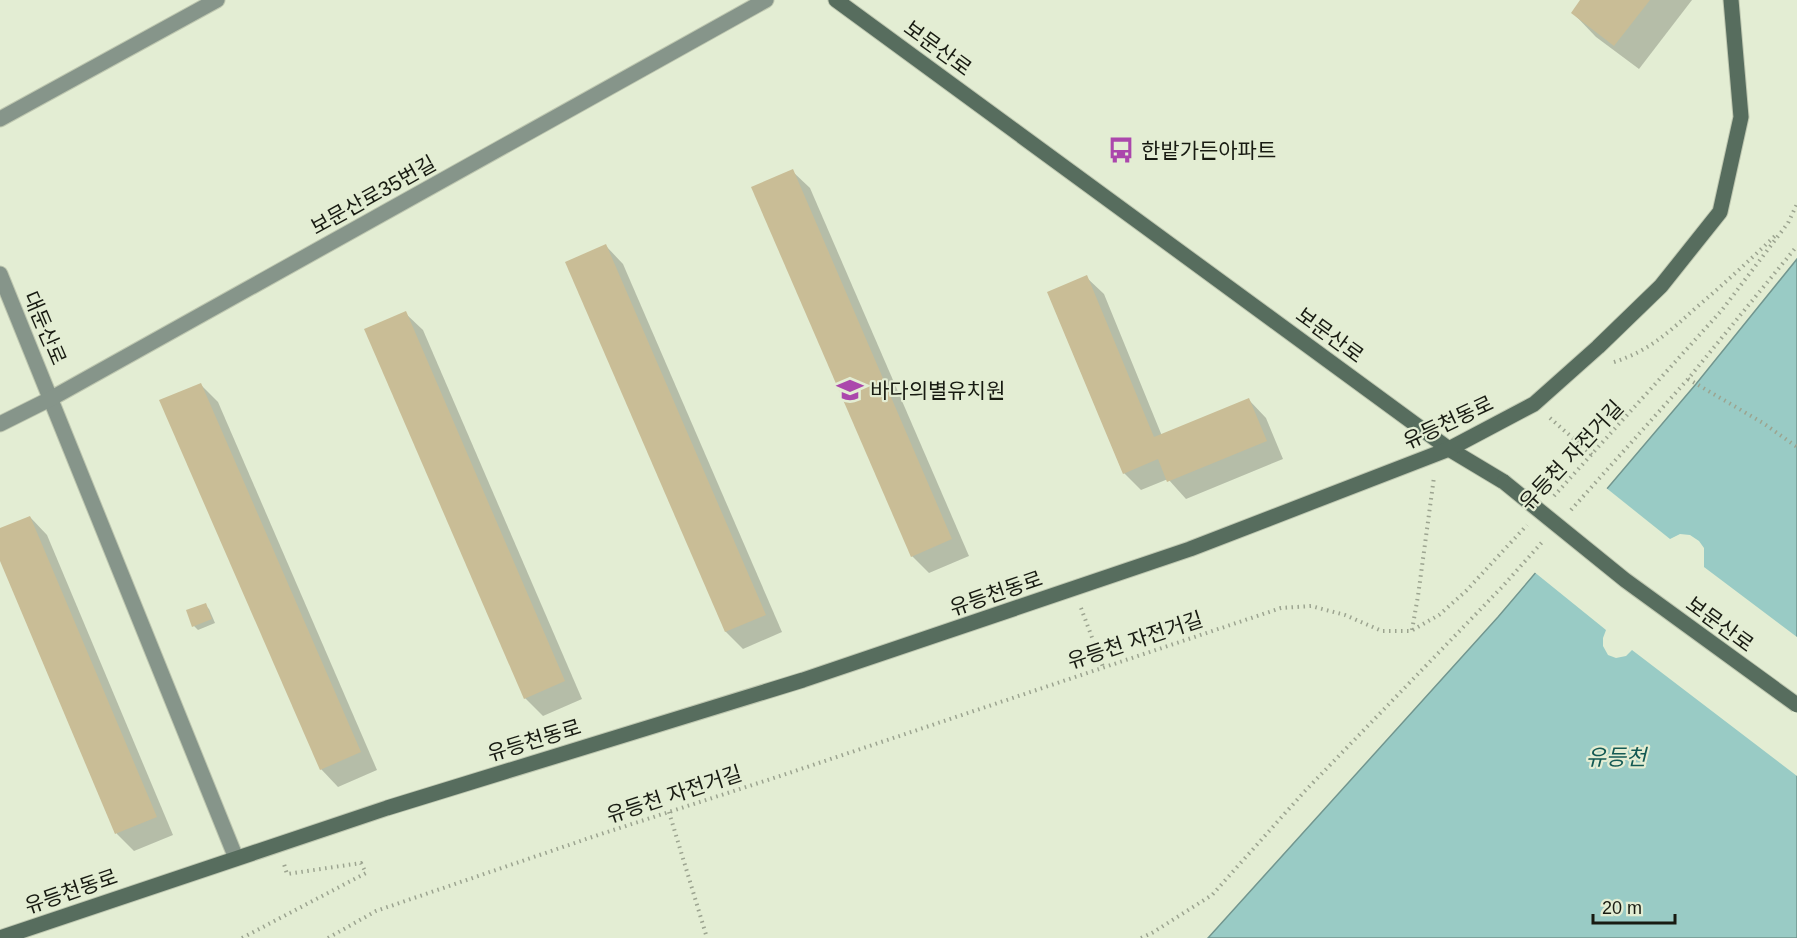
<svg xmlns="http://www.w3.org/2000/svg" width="1797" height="938" viewBox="0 0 1797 938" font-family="Arial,'Noto Sans KR',sans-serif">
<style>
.water{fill:#99cbc5;stroke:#72968f;stroke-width:1.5}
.pier{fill:#e3edd3}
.shadow{fill:#0003}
.building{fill:#c9bd96}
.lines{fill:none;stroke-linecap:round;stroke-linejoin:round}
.street-casing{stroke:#bec7b0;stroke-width:17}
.secondary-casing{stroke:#bec7b0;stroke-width:17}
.path{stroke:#9ca490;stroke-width:4;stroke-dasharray:1.5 4.5;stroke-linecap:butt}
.street{stroke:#86958a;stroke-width:15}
.secondary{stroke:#576d5e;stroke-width:15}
.secondary-bridge-casing{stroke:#bec7b0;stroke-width:17;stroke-linecap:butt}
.secondary-bridge{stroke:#576d5e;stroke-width:15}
.labels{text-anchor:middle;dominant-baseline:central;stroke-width:4.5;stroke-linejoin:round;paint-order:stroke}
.street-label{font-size:21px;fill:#181b12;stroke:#e3edd3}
.poi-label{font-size:21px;fill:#181b12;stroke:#e3edd3;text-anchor:start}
.water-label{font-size:22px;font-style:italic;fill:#145a54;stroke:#e3edd3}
</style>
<rect width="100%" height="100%" fill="#e3edd3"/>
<polygon class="water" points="1797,259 1797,938 1208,938 1498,617 1696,384"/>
<polygon class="pier" points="1605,487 1670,539 1680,534 1690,535 1699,541 1704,548 1704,567 1797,637 1797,776 1632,650 1626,656 1616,658 1608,655 1603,646 1603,638 1606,630 1533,571"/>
<g class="shadow">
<polygon points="1582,0 1692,0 1639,69 1596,37 1573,13"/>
<polygon points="792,171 810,188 969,556 929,573 912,556"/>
<polygon points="606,246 623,264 782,632 743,649 726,632"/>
<polygon points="1086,277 1104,294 1162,436 1249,400 1266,418 1283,459 1186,499 1168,479 1141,490 1124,473"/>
<polygon points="405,313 423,330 582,699 543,716 525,698"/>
<polygon points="200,384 218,402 377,770 338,787 321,769"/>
<polygon points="30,517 47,535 173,835 134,851 117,834 0,557 0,530"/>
<polygon points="205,605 209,609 215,623 198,630 194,626"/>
</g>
<g class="building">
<polygon points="1580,0 1650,0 1614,46 1571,13"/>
<polygon points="793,169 952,539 911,557 751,187"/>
<polygon points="606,244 766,615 725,632 565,262"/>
<polygon points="1087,275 1154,437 1249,398 1267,441 1167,482 1158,459 1123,474 1047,292"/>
<polygon points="406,311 565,681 524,699 364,329"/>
<polygon points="201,383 361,752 320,770 159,400"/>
<polygon points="30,516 157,817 115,834 0,561 0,528"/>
<polygon points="206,603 212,619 192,627 186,610"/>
</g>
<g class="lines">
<g class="street-casing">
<g id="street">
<polyline points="0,119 217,0"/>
<polyline points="0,274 236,858"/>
<polyline points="0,424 52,398 766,0"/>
</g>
</g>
<g class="secondary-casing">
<g id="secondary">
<polyline points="836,0 1449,449 1504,482"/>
<polyline points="0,938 387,808 803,680 1190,549 1449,449 1534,404 1598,347 1661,286 1720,212 1741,117 1731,0"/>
</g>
</g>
<g class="path">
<path d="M1614 362C1650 351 1671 330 1698 306 1725 283 1751 259 1777 234"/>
<polyline points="1688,379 1763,423 1797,447"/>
<polyline points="1550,418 1592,455"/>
<polyline points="1554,496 1722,310 1788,223 1797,204"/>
<polyline points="1571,510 1688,379 1797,246"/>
<polyline points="1081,608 1103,667"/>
<polyline points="1412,630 1418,596 1434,477"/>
<polyline points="669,812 707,938"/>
<polyline points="242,938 366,873 361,863 287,874 284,864"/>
<polyline points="328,938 376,911 598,835 780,776 1281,608 1311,606 1345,615 1382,631 1411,631 1439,615 1466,591 1527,525"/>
<polyline points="1141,938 1152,933 1212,895 1304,792 1502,587 1544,540"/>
</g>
<use href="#street" class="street"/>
<use href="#secondary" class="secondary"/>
<g class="secondary-bridge-casing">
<polyline id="secondary-bridge" points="1504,482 1625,580 1797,705"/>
</g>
<use href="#secondary-bridge" class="secondary-bridge"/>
</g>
<defs>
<g id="bus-bare" transform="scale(2.07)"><path d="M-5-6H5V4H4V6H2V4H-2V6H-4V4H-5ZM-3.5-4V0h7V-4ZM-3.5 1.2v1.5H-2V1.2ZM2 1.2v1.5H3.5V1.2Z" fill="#ab47ac" stroke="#e3edd3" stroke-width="2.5" paint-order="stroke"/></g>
<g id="school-bare" transform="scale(2.07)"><path d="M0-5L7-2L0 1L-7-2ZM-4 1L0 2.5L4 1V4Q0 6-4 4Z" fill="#ab47ac" stroke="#e3edd3" stroke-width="2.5" paint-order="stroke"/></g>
</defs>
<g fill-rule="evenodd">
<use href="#bus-bare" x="1121" y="150"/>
<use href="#school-bare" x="850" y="390"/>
</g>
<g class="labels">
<g class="street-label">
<text transform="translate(938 48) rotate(36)">보문산로</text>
<text transform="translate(373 195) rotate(-29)">보문산로35번길</text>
<text transform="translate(45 328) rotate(67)">대둔산로</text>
<text transform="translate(1330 335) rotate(36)">보문산로</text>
<text transform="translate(1448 422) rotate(-25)">유등천동로</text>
<text transform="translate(1571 455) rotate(-47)">유등천 자전거길</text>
<text transform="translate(996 593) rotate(-19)">유등천동로</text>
<text transform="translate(1720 624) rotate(36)">보문산로</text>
<text transform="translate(1135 640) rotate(-18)">유등천 자전거길</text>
<text transform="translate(534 740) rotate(-17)">유등천동로</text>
<text transform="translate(674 794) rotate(-18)">유등천 자전거길</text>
<text transform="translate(71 891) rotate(-19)">유등천동로</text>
</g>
<g class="poi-label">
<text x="1141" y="150">한밭가든아파트</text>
<text x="870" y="390">바다의별유치원</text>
</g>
<g class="water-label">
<text x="1616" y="757">유등천</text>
</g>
</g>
<path d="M1593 914v9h82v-9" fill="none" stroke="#181b12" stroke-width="3"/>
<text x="1602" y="914" font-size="18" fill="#181b12" stroke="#e3edd3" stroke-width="4.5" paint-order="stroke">20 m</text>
</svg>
